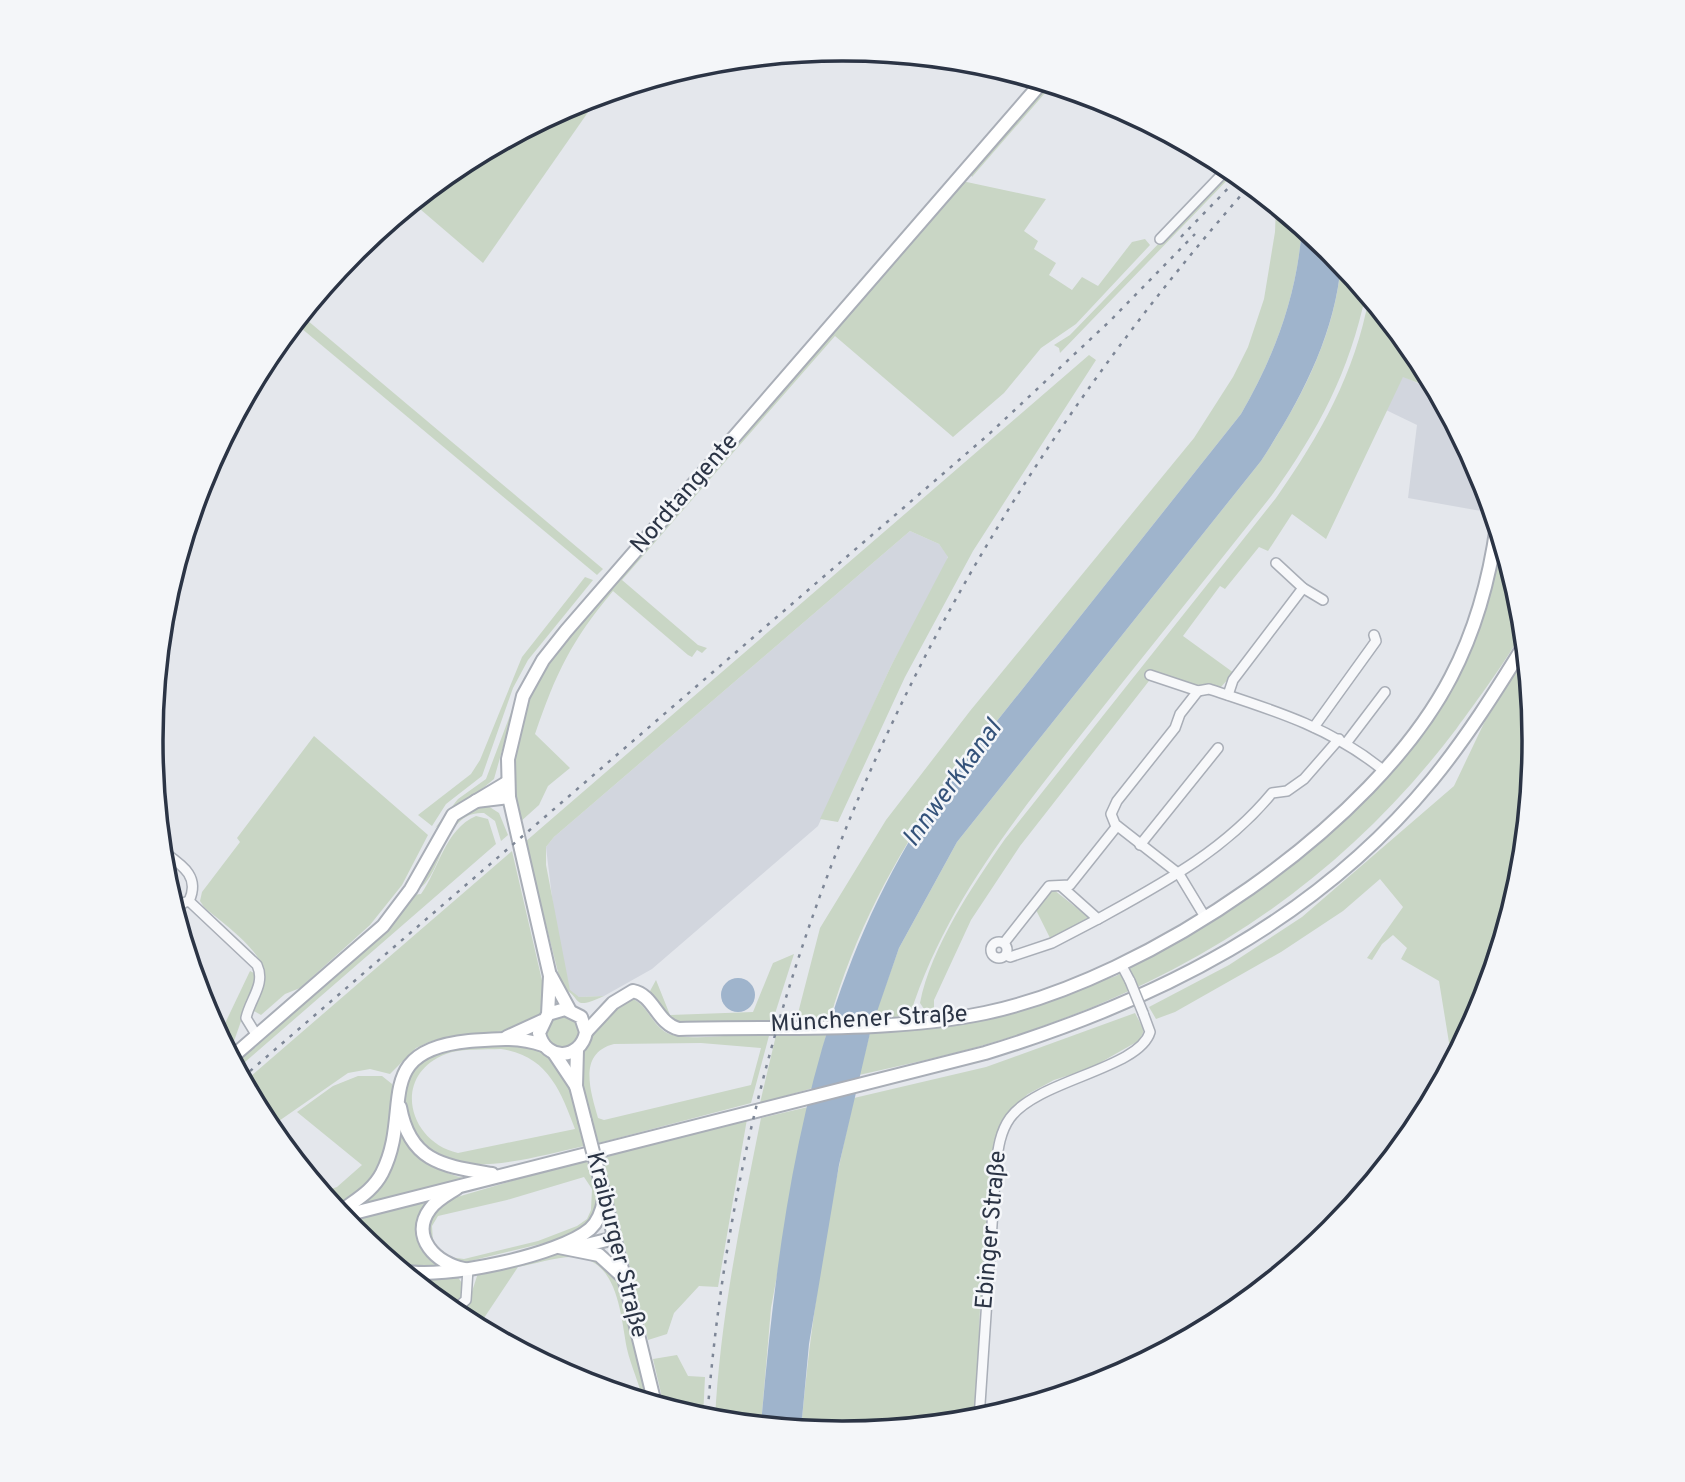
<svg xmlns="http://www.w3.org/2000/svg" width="1685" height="1482" viewBox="0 0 1685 1482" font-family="Overpass,sans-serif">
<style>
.built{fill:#d2d6de}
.green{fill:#c9d6c5;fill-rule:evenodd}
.water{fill:#9fb4cc}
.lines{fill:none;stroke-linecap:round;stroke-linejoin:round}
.stream{stroke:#9fb4cc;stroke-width:2.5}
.street-casing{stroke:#a9aeb7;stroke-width:12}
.secondary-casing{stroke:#a9aeb7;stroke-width:16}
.street{stroke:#f7f8fa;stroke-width:9}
.secondary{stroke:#fff;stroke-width:12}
.rail{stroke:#7d8696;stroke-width:2.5;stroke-dasharray:3.5 7;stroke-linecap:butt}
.street-bridge-casing{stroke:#a9aeb7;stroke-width:12;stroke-linecap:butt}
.secondary-bridge-casing{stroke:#a9aeb7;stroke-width:16;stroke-linecap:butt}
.street-bridge{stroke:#f7f8fa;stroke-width:9}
.secondary-bridge{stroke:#fff;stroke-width:12}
.labels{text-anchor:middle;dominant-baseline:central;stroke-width:5;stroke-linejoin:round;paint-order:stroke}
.street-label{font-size:24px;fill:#2b3445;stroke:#f4f6f9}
.water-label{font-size:26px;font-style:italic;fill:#34527a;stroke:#f4f6f9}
.rim{fill:none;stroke:#2b3445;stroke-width:3.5}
</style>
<rect width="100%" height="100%" fill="#e4e7ec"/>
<g class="built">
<polygon points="1403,376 1437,393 1482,477 1489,499 1488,506 1481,511 1408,498 1417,425 1386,410"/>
<polygon points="910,531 939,544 948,556 944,570 891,666 818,826 652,969 604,996 579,997 573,994 570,991 556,931 546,847 554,837"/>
</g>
<g class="green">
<polygon points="1047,83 1052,85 972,177 970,173"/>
<path d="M600 95 483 263 413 203C464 161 536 114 600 95Z"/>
<polygon points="1231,169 1235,172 1060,353 1059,348 1054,345 1070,335"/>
<path d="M962 181 1046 199 1024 231 1038 241 1034 249 1056 263 1049 275 1072 290 1082 277 1098 286 1132 242 1145 239 1150 245 1076 324 1041 348 1004 393 953 437 835 336 622 580 698 645 707 648 702 653 697 650 692 657 688 655 613 591C571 641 556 673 535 734L570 768 548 786 539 805 519 823C505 761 520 710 551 656Z"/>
<path d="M1276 206 1302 227C1297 296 1275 355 1241 414L943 789C894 858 853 937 830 1019L796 1021 820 928 886 820 970 711 1194 438 1233 377 1248 347 1264 299 1275 232Z"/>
<path d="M1341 263 1366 293C1349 373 1319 429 1272 495 1210 574 1146 652 1084 731 1014 820 945 905 910 1015L877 1019 875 1015 899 948 957 842 1261 461C1300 401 1335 337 1341 263Z"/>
<path d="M1369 297 1418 357 1436 390 1403 377 1326 539 1292 514 1268 551 1259 547 1225 589 1220 586 1183 636 1234 673 1219 689 1208 685 1198 687 1156 672 1020 846 971 920 934 1000V1009H924L920 1003C931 947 973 885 1005 839L1276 498C1320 435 1355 374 1369 297Z"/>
<polygon points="301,315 603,569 597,575 295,323"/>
<path d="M1089 355 1096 360 973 551 905 677 838 822 820 819 891 666 948 557 939 544 910 531 554 837 546 847V865L570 990 579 997 604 996C569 1012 584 997 562 988L525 842Z"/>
<path d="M1501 540C1509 565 1526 600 1523 627 1522 640 1468 713 1457 728 1349 871 1212 966 1043 1026 984 1048 921 1061 859 1075L871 1029 1073 990 1116 976 1199 927 1391 770 1475 637Z"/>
<polygon points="585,577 593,580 528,660 513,688 482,776 446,804 432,826 418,815 471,774 480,760 522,657"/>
<polygon points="598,583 516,701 494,779 435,828 458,799 486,779 524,678 549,641"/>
<polygon points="1526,656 1534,741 1521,876 1489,980 1481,982 1482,1006 1452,1061 1439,981 1401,959 1407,948 1393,935 1382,944 1372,960 1367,958 1403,907 1380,879 1343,911 1281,952 1175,1012 1156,1019 1149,1007 1229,965 1302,917 1454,786 1484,723"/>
<path d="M314 736 428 835 402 885 370 925 300 988 285 994 261 1015 254 1011C256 1001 262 991 264 980 269 954 222 923 204 907L200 901 202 892 240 842 237 838Z"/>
<path d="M488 806 499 813 508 835 501 841 495 821 484 813C443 810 444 872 419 889L445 835 462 813Z"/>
<path d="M476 816 488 819 496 844 237 1069 233 1063 412 895 421 894C439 869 445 829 476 816Z"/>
<path d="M512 851 544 989C544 995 545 1004 543 1010 531 1038 455 1032 429 1042L416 1048 390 1074 370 1069 348 1073 276 1123 255 1104 244 1082Z"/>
<polygon points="1054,890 1092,920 1051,940 1035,908 1049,892"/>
<polygon points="794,954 773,1020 706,1024 672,1022 650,991 656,980 670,1015 753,1012 773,963"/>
<polygon points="250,971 256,974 256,979 234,1041 226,1049 219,1036"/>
<path d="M633 999C648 1006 652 1025 667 1033 684 1042 749 1034 770 1032L751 1103 599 1143C587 1107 566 1062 592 1028 600 1017 616 1008 626 1000ZM701 1043 761 1048 751 1085 604 1120 598 1118C590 1090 578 1053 614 1044Z"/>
<path d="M1135 1013 1144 1030 1140 1040 1089 1069 1054 1080 1028 1094 1012 1108 1001 1125 992 1153 980 1308 976 1420 842 1433 801 1429C811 1318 828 1207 854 1098L986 1067Z"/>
<circle cx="562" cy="1032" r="17"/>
<polygon points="777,1031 827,1032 813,1088 760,1103"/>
<path d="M517 1044C573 1054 571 1101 584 1146 542 1155 482 1174 441 1159 424 1152 415 1135 409 1119 380 1046 472 1047 517 1044ZM501 1049C547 1055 561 1091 575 1129L458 1153C408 1142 391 1075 446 1054 462 1048 484 1050 501 1049Z"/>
<path d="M358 1076H382L392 1084C397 1105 390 1158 378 1175 368 1189 349 1201 334 1207L322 1192 337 1187 362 1165 297 1112 333 1086Z"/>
<path d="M808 1107 771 1308 761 1425 715 1420C720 1318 741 1218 761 1118Z"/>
<path d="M399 1115C417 1148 424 1169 464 1178L357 1207 367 1199Z"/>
<polygon points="747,1119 718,1287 699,1286 674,1313 667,1334 648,1340 602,1156"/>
<path d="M586 1159C597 1185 602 1200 588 1226L557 1240 466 1262 453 1263 430 1246 427 1223 447 1200ZM584 1177 592 1189 591 1210 587 1219 577 1226 538 1241 464 1259 449 1257 433 1243 432 1226 438 1216 507 1200Z"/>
<polygon points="435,1197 420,1223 464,1286 461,1300 446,1306 345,1221"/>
<path d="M564 1253C591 1254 606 1259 619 1283L648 1402 643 1400C639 1383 631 1366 627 1349 621 1319 619 1266 582 1258 563 1254 537 1264 518 1267L478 1327 456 1314 468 1304 478 1273Z"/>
<polygon points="677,1355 688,1376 705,1377 703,1418 664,1406 653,1359"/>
</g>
<g class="water">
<path d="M1302 227 1341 263C1335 336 1300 401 1261 461L957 842 899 948 871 1029 839 1165 809 1344 801 1429 761 1425C780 1204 812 974 943 789L1241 414C1275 355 1297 296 1302 227Z"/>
<circle cx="738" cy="995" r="17"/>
</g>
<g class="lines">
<polyline class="stream" points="1511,908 1512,868 1528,802"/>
<g class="street-casing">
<g id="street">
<polyline points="1160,239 1229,167"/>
<polyline points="1276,563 1303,588 1323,600"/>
<path d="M1150 675 1198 691 1209 689C1273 710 1330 727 1383 770"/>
<polyline points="1198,691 1180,714 1175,728 1117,801 1111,814 1115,824 1179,874 1205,917"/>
<polyline points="1228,695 1233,680 1303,588"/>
<polyline points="1314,727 1376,641 1374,635"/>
<polyline points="1347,742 1385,692"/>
<polyline points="1140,845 1218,748"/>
<path d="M161 850C180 864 201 875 189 901"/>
<path d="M1061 886 1098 919C1163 883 1224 851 1272 793L1287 791 1304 779 1339 739"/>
<path d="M175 913 183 903 189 901 257 965C266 984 250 999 246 1018L257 1036"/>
<circle cx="999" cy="950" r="8"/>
<polyline points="1004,943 1049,886 1070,885 1117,826"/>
<polyline points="1006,955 1010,957 1052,943 1098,919"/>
<polyline points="1121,964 1130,981"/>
<polyline points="452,1312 466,1300 468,1269"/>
<path d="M979 1419 996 1165C998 1149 1000 1132 1010 1118 1037 1080 1139 1069 1150 1032L1143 1013"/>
</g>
</g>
<g class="secondary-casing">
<g id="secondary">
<polyline points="476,801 509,797"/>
<polyline points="551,976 569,1009"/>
<path d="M548 1014 565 1009 581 1017 586 1032C581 1060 545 1062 539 1033L548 1014 550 976 509 797 508 759 523 696 543 660 566 631 1042 82"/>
<path d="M586 1032 613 1003 633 991C654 995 657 1024 679 1029 778 1026 888 1033 985 1013 1147 979 1374 826 1451 677 1475 631 1490 576 1497 525"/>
<polyline points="507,1037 542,1021"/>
<polyline points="577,1050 576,1086 585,1121"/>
<polyline points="554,1053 576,1086"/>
<polyline points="231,1058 383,926 411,889 453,815 508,782"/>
<path d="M400 1107C410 1163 445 1166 492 1174"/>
<polyline points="599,1175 655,1404"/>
<path d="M457 1188C448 1194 436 1200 430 1209 409 1237 437 1264 464 1269"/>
<path d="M339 1213C355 1200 372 1192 382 1173 414 1110 369 1051 469 1041 494 1039 518 1036 543 1045"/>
<path d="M342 1216 985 1053C1156 1001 1316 921 1432 780 1467 737 1496 691 1525 644"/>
<polyline points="559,1247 599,1255 622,1276"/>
<polyline points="578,1247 615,1238"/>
<path d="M403 1271C443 1280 560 1255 590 1229 599 1221 602 1211 604 1200"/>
</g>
</g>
<use href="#street" class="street"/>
<use href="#secondary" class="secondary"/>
<g class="rail">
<polyline points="1181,237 1240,176"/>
<polyline points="242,1078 988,435 1111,320 1195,234"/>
<path d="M707 1420C742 951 942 535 1250 185"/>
</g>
<g class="street-bridge-casing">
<polyline id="street-bridge" points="1130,981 1143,1013"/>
</g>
<g class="secondary-bridge-casing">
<polyline id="secondary-bridge" points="585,1121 599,1175"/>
</g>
<use href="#street-bridge" class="street-bridge"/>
<use href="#secondary-bridge" class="secondary-bridge"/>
</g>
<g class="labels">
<g class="street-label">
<text transform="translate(685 494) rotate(-49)">Nordtangente</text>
<text transform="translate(869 1020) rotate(-3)">Münchener Straße</text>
<text transform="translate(992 1230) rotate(-85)">Ebinger Straße</text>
<text transform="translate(616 1245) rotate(76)">Kraiburger Straße</text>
</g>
<g class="water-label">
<text transform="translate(953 784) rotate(-54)">Innwerkkanal</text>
</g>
</g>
<path d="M0 0H1685V1482H0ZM842 61H843A679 679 0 0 1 1522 740V742A679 679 0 0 1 843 1421H842A679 679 0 0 1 163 742V740A679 679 0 0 1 842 61Z" fill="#f4f6f9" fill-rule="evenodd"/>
<path class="rim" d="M842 61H843A679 679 0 0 1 1522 740V742A679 679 0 0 1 843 1421H842A679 679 0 0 1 163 742V740A679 679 0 0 1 842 61Z"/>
</svg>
